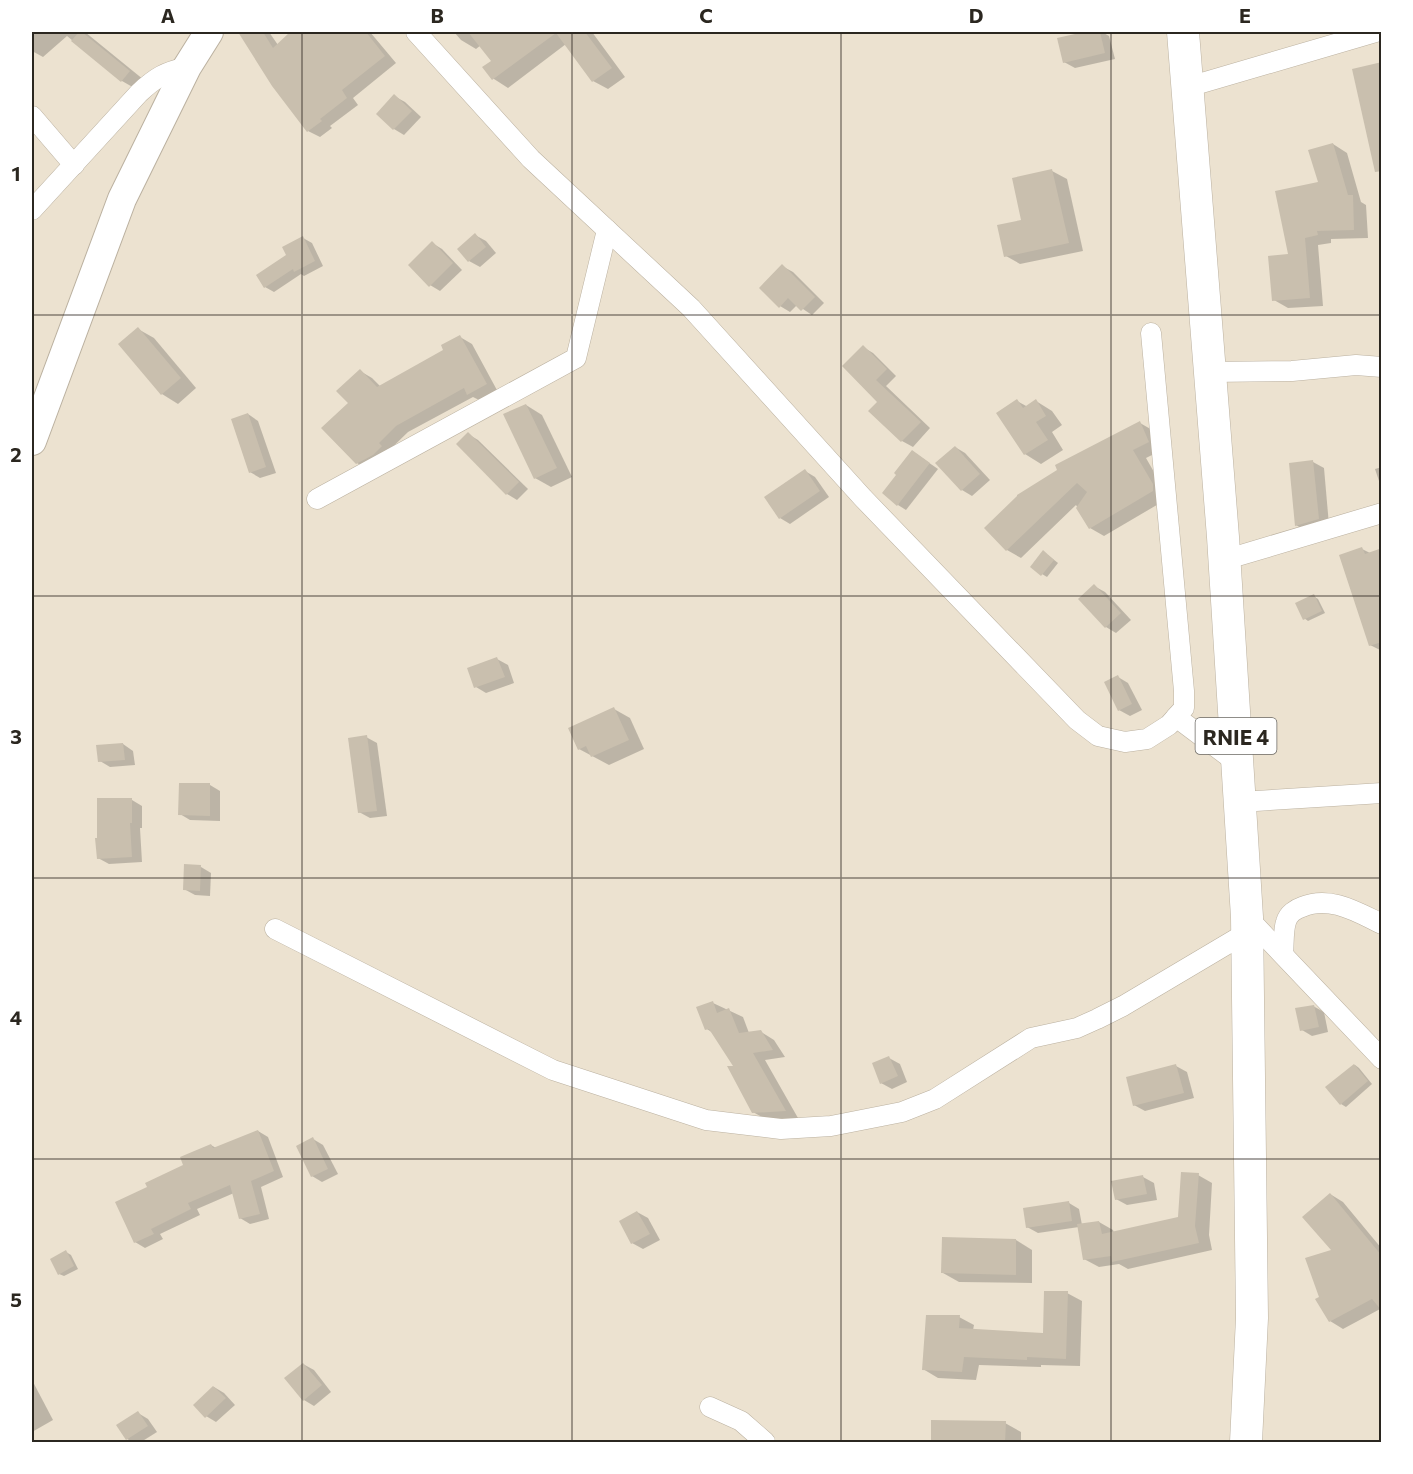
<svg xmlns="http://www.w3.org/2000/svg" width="1413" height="1474" viewBox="0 0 1413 1474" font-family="Commissioner,sans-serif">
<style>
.shadow{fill:#0003}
.building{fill:#c9bfae}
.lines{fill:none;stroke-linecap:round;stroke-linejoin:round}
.street-casing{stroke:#bbb1a0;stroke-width:21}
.secondary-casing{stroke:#bbb1a0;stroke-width:30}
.primary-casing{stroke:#bbb1a0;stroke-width:33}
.street{stroke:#fff;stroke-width:20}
.secondary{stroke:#fff;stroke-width:28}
.primary{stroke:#fff;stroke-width:32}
.grid{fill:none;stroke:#2b2720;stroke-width:1.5;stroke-opacity:0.55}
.labels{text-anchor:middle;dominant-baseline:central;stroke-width:6;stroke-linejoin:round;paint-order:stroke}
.shield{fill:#fff;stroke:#6b6863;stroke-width:1.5}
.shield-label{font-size:21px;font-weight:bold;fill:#2b2720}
.neatline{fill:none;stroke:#2b2720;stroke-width:2}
.grid-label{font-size:20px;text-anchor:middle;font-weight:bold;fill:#2b2720}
</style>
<rect width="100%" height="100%" fill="#ece2d0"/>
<g class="shadow">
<polygon points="32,32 85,32 144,80 136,89 122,81 67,36 43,57 32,51"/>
<polygon points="247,32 269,32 278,45 292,32 344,32 347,36 353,32 370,32 396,63 353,98 358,105 330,126 332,128 320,137 308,131 242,35"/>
<polygon points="454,32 592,32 625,77 608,89 593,81 566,44 508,88 494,79 485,67 493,61 481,45 476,49 461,40"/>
<polygon points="1091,32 1102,32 1109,36 1115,59 1075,68 1064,62 1059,39"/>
<polygon points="394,96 405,102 421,117 404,135 394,129 378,114"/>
<polygon points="1333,144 1347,153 1361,202 1366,205 1368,238 1331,239 1331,243 1318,245 1323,306 1288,308 1274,300 1320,183"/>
<polygon points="1052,171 1067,179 1083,251 1020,264 1006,256 1022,221"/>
<polygon points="475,235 486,241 496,253 480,267 469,261"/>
<polygon points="303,238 312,243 323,266 304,276 301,274 274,292 265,287 258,276 288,256"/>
<polygon points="432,243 442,249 462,270 440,291 430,285"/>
<polygon points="782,266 793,272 824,303 812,315 797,305 790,312 780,306"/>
<polygon points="138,329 154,338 196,388 178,404 162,394"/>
<polygon points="460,337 472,344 498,392 481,401 473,397 408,432 369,470 357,463 350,403 360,371 372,378 381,387 445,351"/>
<polygon points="863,347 873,353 896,376 886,386 930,428 913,447 902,441 871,411 879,402"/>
<polygon points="1017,401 1028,407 1036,401 1052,411 1062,425 1052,432 1063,450 1041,464 1025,454 998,413"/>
<polygon points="526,405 542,415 572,477 551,487 535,478"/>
<polygon points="248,414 258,421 276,473 260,478 250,472"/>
<polygon points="1140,423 1154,431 1162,450 1146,458 1166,493 1167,499 1104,536 1090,528 1076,505 1021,558 1007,550 986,528"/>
<polygon points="468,434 478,440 528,489 517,500 507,494"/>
<polygon points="955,447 965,453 990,480 972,496 962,490 938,463"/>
<polygon points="912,451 938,469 906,510 898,505"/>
<polygon points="1313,462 1324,468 1329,525 1306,531 1296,525"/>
<polygon points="1382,467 1382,490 1375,469"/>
<polygon points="805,471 815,477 829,497 790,524 780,518"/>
<polygon points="1362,549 1370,553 1382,550 1382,651 1370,645"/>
<polygon points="1048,555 1058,563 1047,577 1042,574"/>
<polygon points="1094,586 1105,592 1131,620 1116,633 1106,627 1080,599"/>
<polygon points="1313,596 1318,599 1325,613 1308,621 1304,618"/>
<polygon points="497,659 508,665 514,683 486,693 476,687"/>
<polygon points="1118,677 1128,683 1142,710 1130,716 1119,710"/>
<polygon points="614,709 630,718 644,749 609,765 579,749"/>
<polygon points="366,737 377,743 387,816 370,818 359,812"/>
<polygon points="123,744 133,751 135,765 110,767 100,761"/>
<polygon points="210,785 220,791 220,821 190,820 180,814"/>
<polygon points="99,800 132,800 142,806 142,828 140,828 142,862 109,864 98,858"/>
<polygon points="186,866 201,867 211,873 210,896 195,895 184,889"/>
<polygon points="713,1003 743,1017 749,1033 761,1032 774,1040 785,1057 765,1060 798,1118 767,1120 753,1112 736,1067 713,1033 707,1029"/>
<polygon points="1313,1006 1324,1012 1328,1032 1312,1036 1302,1030"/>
<polygon points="889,1058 900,1064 907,1082 892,1089 881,1083"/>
<polygon points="1355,1065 1359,1068 1372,1084 1346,1107 1341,1104"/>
<polygon points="1176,1066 1187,1072 1194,1098 1145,1111 1134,1105"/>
<polygon points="258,1131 268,1137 283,1177 261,1187 269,1219 250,1224 240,1218 234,1193 197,1209 200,1215 160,1234 163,1239 145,1248 135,1242 149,1188 185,1165 211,1145 216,1148"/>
<polygon points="313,1139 323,1145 338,1174 322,1182 312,1176"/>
<polygon points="1198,1175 1212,1183 1209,1235 1212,1250 1128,1269 1119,1264 1099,1267 1084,1259 1079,1227 1038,1233 1027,1227 1069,1203 1079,1209 1082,1225 1099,1222 1113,1230 1114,1233 1180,1218"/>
<polygon points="1143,1177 1154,1183 1157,1200 1127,1205 1116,1199"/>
<polygon points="1330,1194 1343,1202 1382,1249 1382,1308 1343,1329 1330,1321 1320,1298 1333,1250"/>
<polygon points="637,1212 648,1218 660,1240 643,1249 632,1243 621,1221"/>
<polygon points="1016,1240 1032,1250 1032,1283 959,1282 943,1273"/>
<polygon points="66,1252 71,1255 78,1269 64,1276 59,1274"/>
<polygon points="1067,1293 1082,1301 1080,1366 1041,1365 1041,1367 979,1365 976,1380 938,1378 923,1369 959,1317 974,1325 973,1330 1044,1334"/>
<polygon points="303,1364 314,1370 331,1392 314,1406 304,1400"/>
<polygon points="32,1380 53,1420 32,1432"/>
<polygon points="214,1387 224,1393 235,1405 216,1422 206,1416"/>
<polygon points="138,1413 148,1419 157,1432 141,1442 133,1442 127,1439"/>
<polygon points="1005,1423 1021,1432 1021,1442 933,1442"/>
</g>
<g class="building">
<polygon points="79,32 82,32 130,71 121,82 71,41"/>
<polygon points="238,32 263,32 273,48 290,32 366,32 385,56 342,90 347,98 320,119 322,121 307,132 272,86"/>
<polygon points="468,32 585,32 612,68 592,82 556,33 492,80 482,67 491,61"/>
<polygon points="1084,32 1100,32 1105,53 1063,63 1057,38"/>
<polygon points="1382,62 1382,171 1375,172 1352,69"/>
<polygon points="394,94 412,111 393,130 376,114"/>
<polygon points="1333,143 1348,195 1353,195 1354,230 1317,231 1318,235 1305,238 1310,298 1272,301 1268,256 1288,254 1275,191 1318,182 1308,150"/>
<polygon points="1052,169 1069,243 1004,257 997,225 1021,220 1012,178"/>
<polygon points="475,233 486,247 468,262 457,249"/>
<polygon points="303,236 315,261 294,272 293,269 264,288 256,275 286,255 282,247"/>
<polygon points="432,241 453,263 429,287 408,265"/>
<polygon points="782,264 815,297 801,311 788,298 779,308 759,288"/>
<polygon points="138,327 181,378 161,395 118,344"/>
<polygon points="460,335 487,384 467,395 464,388 396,426 379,443 382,446 373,455 356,464 321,428 348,403 336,391 360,369 377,387 443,350 441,345"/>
<polygon points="863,345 887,369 876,380 921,422 901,442 868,411 877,402 842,366"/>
<polygon points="1017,399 1023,408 1036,399 1046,416 1036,422 1048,440 1024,455 996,413"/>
<polygon points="526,404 557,468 534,479 503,414"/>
<polygon points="248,413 266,467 249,473 231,419"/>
<polygon points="1140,421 1149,442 1133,450 1153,484 1153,491 1089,529 1076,508 1087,492 1077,483 1006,551 984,528 1017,496 1017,495 1057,470 1055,465"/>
<polygon points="468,432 519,482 506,495 456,444"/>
<polygon points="955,446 980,474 961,491 935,463"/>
<polygon points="912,450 930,463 897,506 882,493 896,475 894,473"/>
<polygon points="1313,460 1319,519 1295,526 1289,463"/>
<polygon points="805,469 820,491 779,519 764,497"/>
<polygon points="1362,547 1365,554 1382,548 1382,642 1369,646 1339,555"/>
<polygon points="1043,550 1054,560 1041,576 1030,567"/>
<polygon points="1094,584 1121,613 1105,628 1078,599"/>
<polygon points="1314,594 1322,611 1303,620 1295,603"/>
<polygon points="497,657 505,677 474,688 467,668"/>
<polygon points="1118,675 1132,704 1118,711 1104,682"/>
<polygon points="614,707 629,740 591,757 586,746 578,750 568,728"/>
<polygon points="367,735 377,811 358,813 348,738"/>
<polygon points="123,743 125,760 98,762 96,745"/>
<polygon points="179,783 210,783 210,816 178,815"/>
<polygon points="97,798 132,798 132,823 130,823 132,857 97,859 95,838 97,838"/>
<polygon points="184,864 201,865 200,891 183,890"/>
<polygon points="713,1001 717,1013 729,1008 739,1033 761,1030 773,1050 753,1053 786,1111 752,1113 727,1066 733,1066 709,1029 705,1030 696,1007"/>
<polygon points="1314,1005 1319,1027 1300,1031 1295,1008"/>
<polygon points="889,1056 898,1076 880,1084 872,1063"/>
<polygon points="1176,1064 1184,1093 1133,1106 1126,1077"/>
<polygon points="1354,1064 1368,1081 1340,1105 1325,1087"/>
<polygon points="258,1130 274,1171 251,1181 260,1214 239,1219 230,1185 188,1203 191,1209 151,1229 154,1234 134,1243 115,1202 147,1187 145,1183 183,1165 180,1157 211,1144 213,1148"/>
<polygon points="313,1137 328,1169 311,1177 296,1146"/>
<polygon points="1181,1172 1199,1173 1195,1226 1199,1243 1112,1262 1111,1256 1083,1260 1077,1224 1099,1221 1102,1234 1178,1217"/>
<polygon points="1143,1175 1147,1194 1115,1200 1111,1181"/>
<polygon points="1330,1193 1382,1256 1382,1311 1372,1299 1329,1322 1315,1299 1319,1297 1305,1258 1331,1250 1302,1217"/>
<polygon points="1069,1201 1072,1221 1026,1228 1023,1208"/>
<polygon points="637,1211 650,1234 631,1244 619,1221"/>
<polygon points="942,1237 1016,1239 1016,1275 941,1273"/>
<polygon points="66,1250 74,1266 58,1275 50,1259"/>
<polygon points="1044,1291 1068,1291 1066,1359 1027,1357 1027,1360 964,1357 962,1372 922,1370 926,1315 960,1315 959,1328 1043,1333"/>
<polygon points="303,1363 322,1385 303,1401 284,1378"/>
<polygon points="213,1386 226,1398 205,1418 193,1405"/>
<polygon points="138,1411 148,1426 126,1440 116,1425"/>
<polygon points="931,1420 1006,1421 1005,1443 931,1443"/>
</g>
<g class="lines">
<g class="street-casing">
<g id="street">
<polyline points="416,32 531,159 691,308 863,498 1077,720 1098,736 1125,742 1147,739 1169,725 1184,708 1184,691 1151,333"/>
<polyline points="1188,87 1376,32"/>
<polyline points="32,116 74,165"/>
<path d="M32 210 139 93C156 77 165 72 187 67"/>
<polyline points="1210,372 1292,371 1356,365 1382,367"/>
<polyline points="317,499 576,358 607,230"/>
<polyline points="1224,560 1382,513"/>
<polyline points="1176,717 1236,762"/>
<polyline points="1240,802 1382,793"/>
<polyline points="1247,917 1382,1059"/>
<polyline points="275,929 553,1070 706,1120 781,1129 831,1126 902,1112 935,1099 1031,1038 1077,1028 1097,1019 1123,1006 1246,933"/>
<path d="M1283 954C1284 945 1283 931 1286 922 1288 914 1296 909 1302 907 1330 895 1357 912 1382 924"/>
<polyline points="710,1407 741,1421 765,1442"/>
</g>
</g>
<g class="secondary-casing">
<polyline id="secondary" points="32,441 122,199 187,67 209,32"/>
</g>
<g class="primary-casing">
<polyline id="primary" points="1183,32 1223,537 1247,917 1252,1318 1246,1442"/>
</g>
<use href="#street" class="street"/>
<use href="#secondary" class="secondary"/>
<use href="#primary" class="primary"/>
</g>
<path class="grid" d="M302 32V1442M572 32V1442M841 32V1442M1111 32V1442M32 315H1382M32 596H1382M32 878H1382M32 1159H1382"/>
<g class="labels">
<rect class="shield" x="1195.5" y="718" width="81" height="36" rx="4.5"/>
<g class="shield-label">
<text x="1236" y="736">RNIE 4</text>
</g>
</g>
<rect width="1413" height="1474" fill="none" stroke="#ffffff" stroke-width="66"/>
<rect x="33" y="33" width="1347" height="1408" class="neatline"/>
<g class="grid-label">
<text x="168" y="23">A</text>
<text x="437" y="23">B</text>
<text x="706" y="23">C</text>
<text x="976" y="23">D</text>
<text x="1245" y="23">E</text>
<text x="16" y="181">1</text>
<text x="16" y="462">2</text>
<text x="16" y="744">3</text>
<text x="16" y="1025">4</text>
<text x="16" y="1307">5</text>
</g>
</svg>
